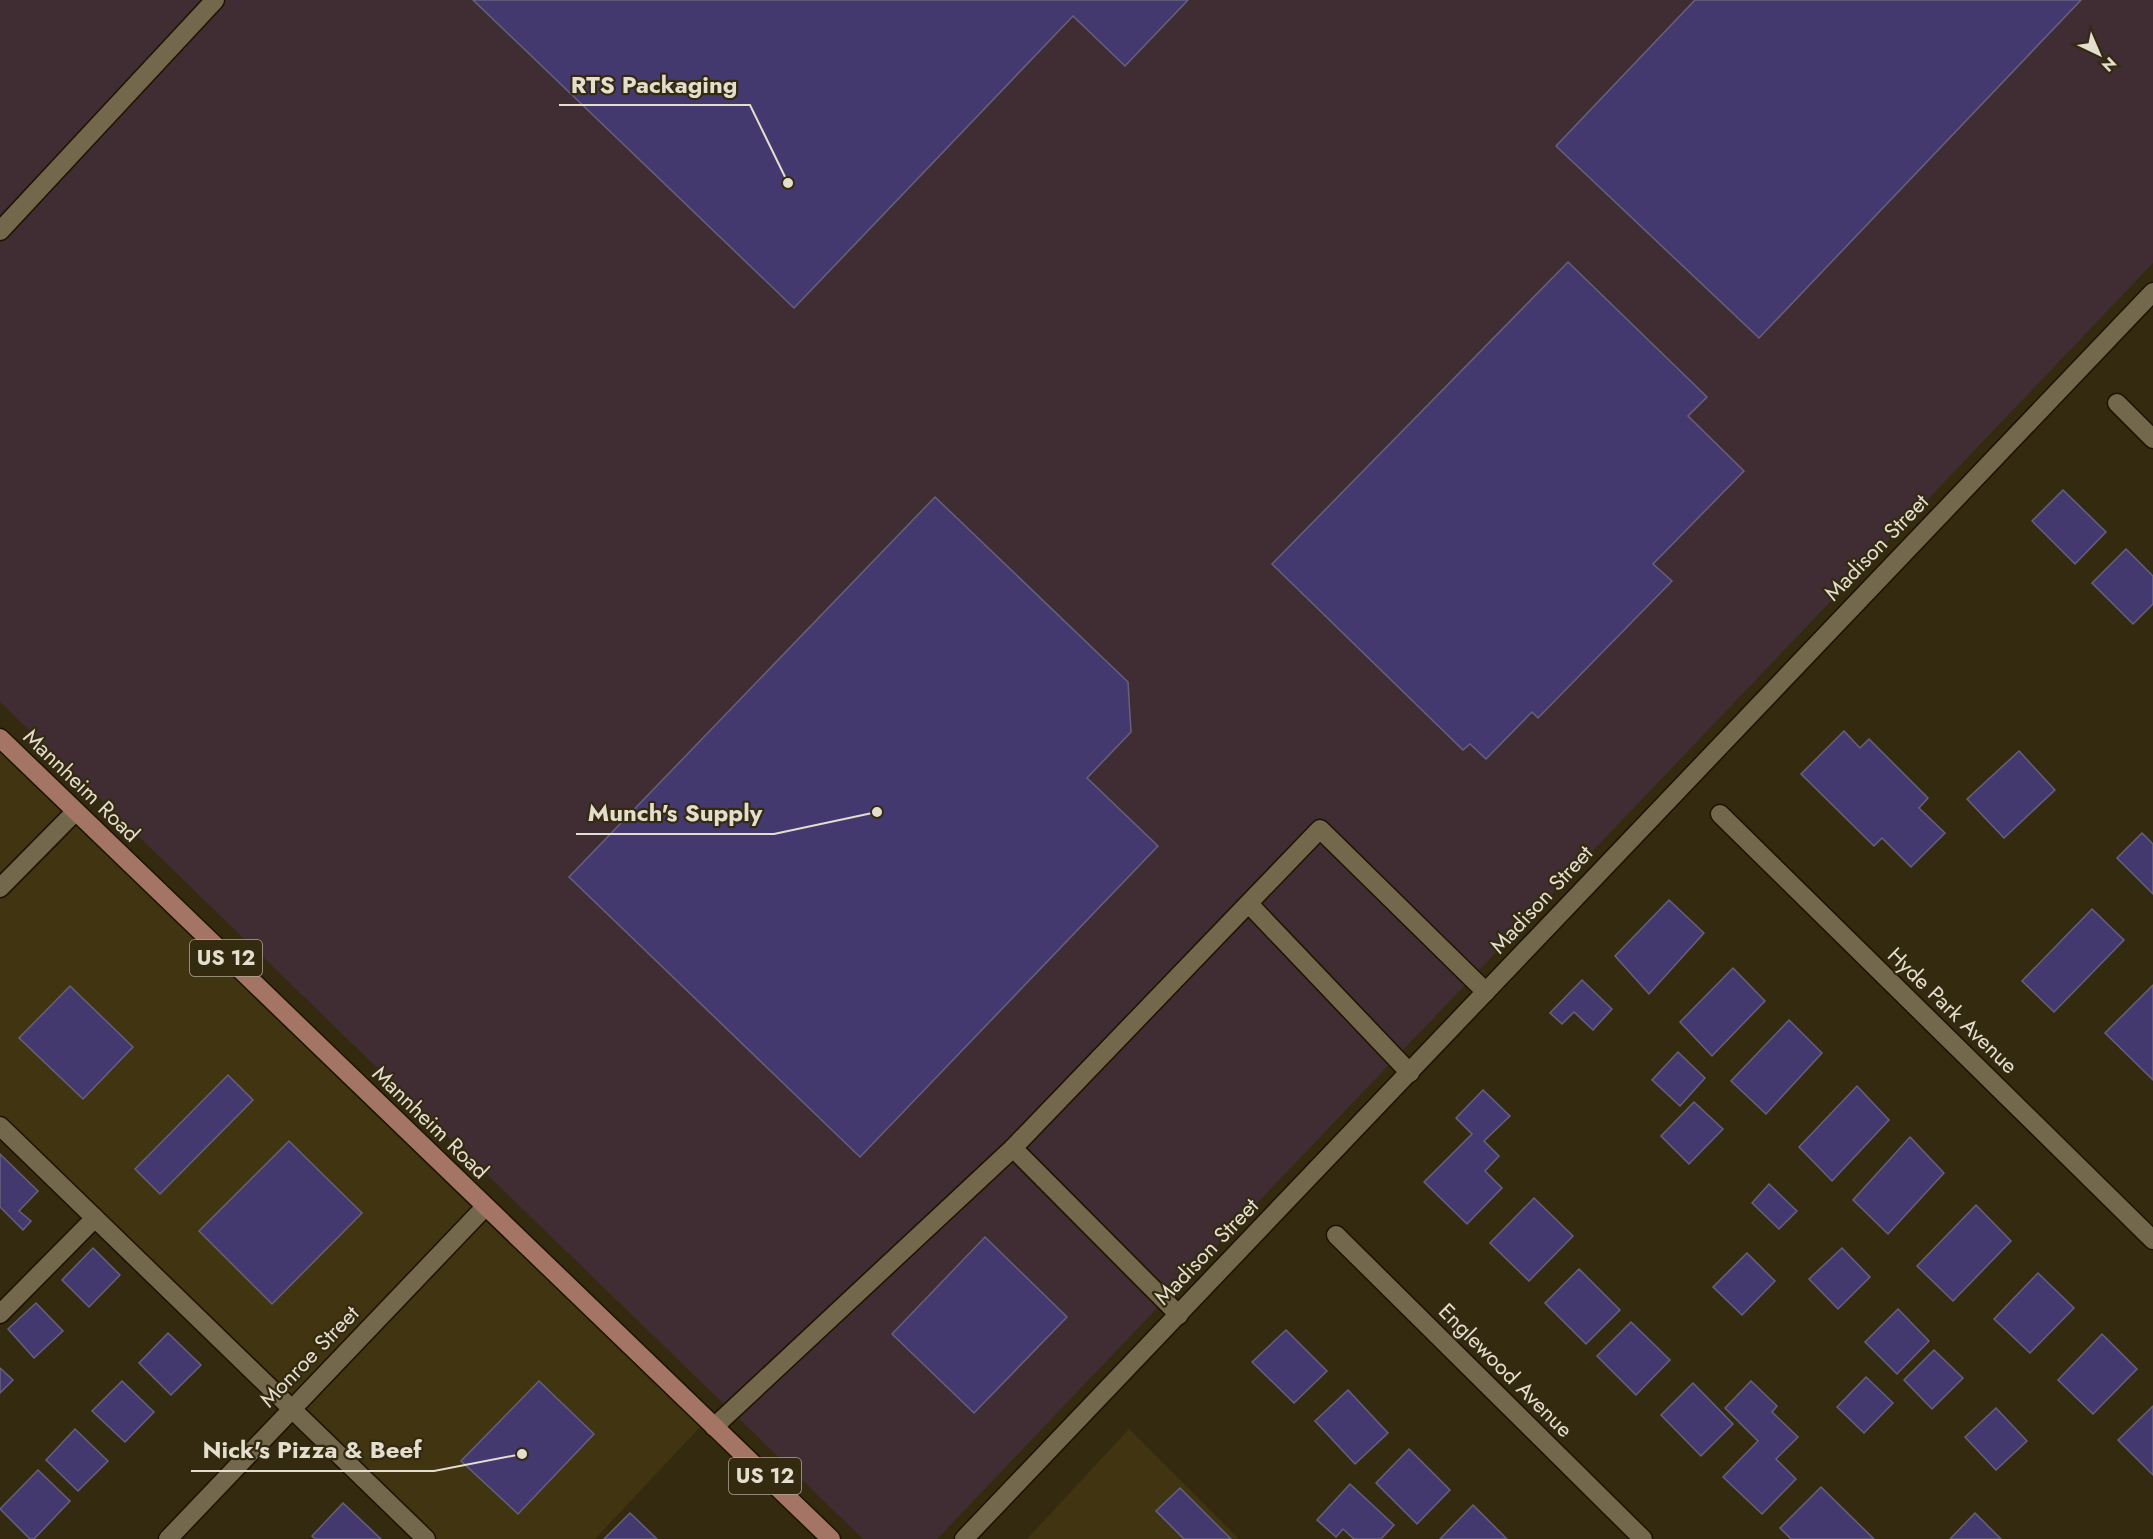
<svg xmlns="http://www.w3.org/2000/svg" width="2153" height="1539" viewBox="0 0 2153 1539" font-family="Jost,sans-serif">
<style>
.built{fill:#403411}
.industrial{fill:#402d34}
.building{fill:#44396f;stroke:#65617d;stroke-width:1.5}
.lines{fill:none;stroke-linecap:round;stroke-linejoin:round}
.lane-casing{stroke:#1c1300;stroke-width:21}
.street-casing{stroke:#1c1300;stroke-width:21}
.secondary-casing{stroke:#1c1300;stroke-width:21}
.primary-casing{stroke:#1c1300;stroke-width:21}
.lane{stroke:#73684c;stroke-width:18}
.street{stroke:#73684c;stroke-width:18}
.secondary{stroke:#73684c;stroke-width:18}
.primary{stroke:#a47564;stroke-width:18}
.labels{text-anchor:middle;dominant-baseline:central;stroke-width:4.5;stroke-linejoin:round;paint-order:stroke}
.shield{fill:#342a10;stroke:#afa896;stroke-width:1.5}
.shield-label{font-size:21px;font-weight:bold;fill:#e4decf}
.street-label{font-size:22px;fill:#e4decf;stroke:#342a10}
.leader{fill:none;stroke:#e4decf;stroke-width:2}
.callout-dot{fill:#e4decf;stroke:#342a10;stroke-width:2}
.callout-label{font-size:24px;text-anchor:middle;font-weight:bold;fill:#e4decf;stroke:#342a10;stroke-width:4.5;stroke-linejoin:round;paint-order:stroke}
</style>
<rect width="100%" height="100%" fill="#342a10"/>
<g class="built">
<polygon points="0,749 703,1424 595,1539 434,1539 0,1119"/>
<polygon points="1129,1429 1239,1539 1027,1539"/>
</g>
<polygon class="industrial" points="0,0 2153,0 2153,263 937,1539 863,1539 0,702"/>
<g class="building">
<polygon points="473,0 1188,0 1125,66 1073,16 794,308"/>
<polygon points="1695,0 2081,0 1759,338 1556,146"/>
<polygon points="1568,262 1707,397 1688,416 1744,471 1653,564 1672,581 1538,718 1532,712 1486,759 1470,744 1463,750 1272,564"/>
<polygon points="2063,490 2106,532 2075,564 2032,521"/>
<polygon points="935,497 1128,682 1131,732 1087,778 1158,846 860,1157 569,877"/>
<polygon points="2126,549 2153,576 2153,604 2133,624 2092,583"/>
<polygon points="1844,731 1860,748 1869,739 1928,798 1919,808 1945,833 1911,867 1882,838 1874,846 1801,774"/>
<polygon points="2019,751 2055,790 2004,838 1967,799"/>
<polygon points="2142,833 2153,844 2153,894 2117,858"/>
<polygon points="1669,900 1704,933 1649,994 1615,956"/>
<polygon points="2092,909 2124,940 2054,1012 2022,981"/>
<polygon points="1733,968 1765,1001 1712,1056 1680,1022"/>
<polygon points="1582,980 1612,1009 1593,1030 1574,1012 1562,1024 1550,1013"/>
<polygon points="2153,985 2153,1080 2105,1033"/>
<polygon points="70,986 133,1047 83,1099 19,1038"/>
<polygon points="1789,1020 1822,1053 1766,1114 1731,1081"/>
<polygon points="1678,1052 1705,1078 1680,1106 1652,1080"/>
<polygon points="228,1075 253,1100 160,1194 135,1169"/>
<polygon points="1857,1086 1889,1120 1832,1181 1799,1147"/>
<polygon points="1483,1090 1510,1116 1484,1141 1499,1156 1485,1171 1502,1188 1467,1224 1424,1182 1472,1134 1456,1118"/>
<polygon points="1694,1102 1723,1129 1689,1164 1661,1136"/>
<polygon points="1910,1137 1944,1173 1888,1234 1853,1200"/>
<polygon points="289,1141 362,1213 272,1304 199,1231"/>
<polygon points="0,1154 38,1191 19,1211 31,1221 23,1230 0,1207"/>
<polygon points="1769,1184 1797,1211 1779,1229 1752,1203"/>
<polygon points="1534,1198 1573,1236 1529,1281 1490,1243"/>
<polygon points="1976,1205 2011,1241 1953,1301 1917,1266"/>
<polygon points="985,1237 1067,1317 974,1413 892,1334"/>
<polygon points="93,1248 120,1275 89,1307 62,1280"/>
<polygon points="1842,1248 1870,1277 1838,1309 1809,1279"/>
<polygon points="1747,1253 1775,1281 1742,1315 1713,1287"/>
<polygon points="1579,1269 1620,1310 1586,1344 1545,1303"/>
<polygon points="2038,1273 2074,1308 2030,1353 1994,1319"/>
<polygon points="36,1303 63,1331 34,1358 8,1329"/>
<polygon points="1898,1309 1929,1341 1897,1374 1865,1342"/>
<polygon points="1631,1322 1670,1360 1636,1395 1597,1356"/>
<polygon points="1286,1330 1327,1371 1294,1403 1252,1362"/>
<polygon points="168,1333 201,1365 171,1395 139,1363"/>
<polygon points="2102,1334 2137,1369 2093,1414 2058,1380"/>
<polygon points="1934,1350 1963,1378 1932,1409 1904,1380"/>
<polygon points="0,1368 13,1380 0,1393"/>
<polygon points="1866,1377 1893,1403 1864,1433 1837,1407"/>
<polygon points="122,1381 154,1412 125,1442 92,1411"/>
<polygon points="539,1381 594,1434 518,1514 461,1461"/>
<polygon points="1751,1381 1777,1406 1772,1412 1798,1437 1776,1459 1796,1479 1762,1514 1723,1477 1758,1441 1725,1408"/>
<polygon points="1693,1383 1733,1424 1701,1456 1661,1415"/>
<polygon points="1348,1390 1388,1433 1355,1464 1315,1421"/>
<polygon points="2153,1406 2153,1475 2118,1440"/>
<polygon points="1996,1408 2027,1441 1996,1470 1965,1437"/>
<polygon points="75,1429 108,1461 78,1491 46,1460"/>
<polygon points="1409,1449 1450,1490 1417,1524 1376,1483"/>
<polygon points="38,1470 70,1501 34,1539 30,1539 0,1509"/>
<polygon points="1350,1484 1394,1525 1381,1539 1354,1539 1343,1529 1336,1537 1317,1520"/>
<polygon points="1821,1487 1874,1539 1791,1539 1780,1528"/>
<polygon points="1180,1488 1231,1539 1184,1539 1156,1511"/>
<polygon points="343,1503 381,1539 315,1539 312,1536"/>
<polygon points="1473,1505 1507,1539 1440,1539"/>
<polygon points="630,1513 657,1539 604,1539"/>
<polygon points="1975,1513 2001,1539 1950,1539"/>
</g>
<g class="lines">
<g class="lane-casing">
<g id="lane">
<polyline points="0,231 215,0"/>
<polyline points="1250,905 1410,1073"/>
<polyline points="0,1126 426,1539"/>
<polyline points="1013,1148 1179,1315"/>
<polyline points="0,1314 95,1218"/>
<polyline points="714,1427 1013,1148 1320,829 1486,992"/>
</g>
</g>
<g class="street-casing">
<g id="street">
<polyline points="2117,403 2153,439"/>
<polyline points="1720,814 2153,1240"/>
<polyline points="0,888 75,812"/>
<polyline points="1336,1235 1643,1539"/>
<polyline points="168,1539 485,1207"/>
</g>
</g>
<g class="secondary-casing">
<polyline id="secondary" points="964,1539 2153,292"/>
</g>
<g class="primary-casing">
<polyline id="primary" points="0,738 831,1539"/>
</g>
<use href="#lane" class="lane"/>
<use href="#street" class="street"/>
<use href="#secondary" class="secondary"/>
<use href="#primary" class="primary"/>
</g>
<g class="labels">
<g class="shield">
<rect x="190" y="940" width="72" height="36" rx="4.5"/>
<rect x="729" y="1458" width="72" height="36" rx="4.5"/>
</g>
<g class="shield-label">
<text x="226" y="958">US 12</text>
<text x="765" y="1476">US 12</text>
</g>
<g class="street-label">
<text transform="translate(1876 547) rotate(-46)">Madison Street</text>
<text transform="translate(82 785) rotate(44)">Mannheim Road</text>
<text transform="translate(1541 899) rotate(-47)">Madison Street</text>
<text transform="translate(1953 1010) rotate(44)">Hyde Park Avenue</text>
<text transform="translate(431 1122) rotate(44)">Mannheim Road</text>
<text transform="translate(1206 1251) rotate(-46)">Madison Street</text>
<text transform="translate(309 1356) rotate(-46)">Monroe Street</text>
<text transform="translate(1506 1370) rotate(45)">Englewood Avenue</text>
</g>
</g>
<path class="leader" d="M788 183L750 105H559M877 812L774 834H576M522 1454L434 1471H191"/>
<g class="callout-dot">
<circle cx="788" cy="183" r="6"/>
<circle cx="877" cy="812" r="6"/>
<circle cx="522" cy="1454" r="6"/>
</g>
<g class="callout-label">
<text x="654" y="93">RTS Packaging</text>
<text x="675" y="821">Munch's Supply</text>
<text x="312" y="1458">Nick's Pizza &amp; Beef</text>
</g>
<g transform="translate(2099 54) rotate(136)" stroke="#342a10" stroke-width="4.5" paint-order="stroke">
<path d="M0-4.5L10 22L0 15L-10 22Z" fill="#e4decf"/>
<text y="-9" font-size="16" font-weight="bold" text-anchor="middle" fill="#e4decf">N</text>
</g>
</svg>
